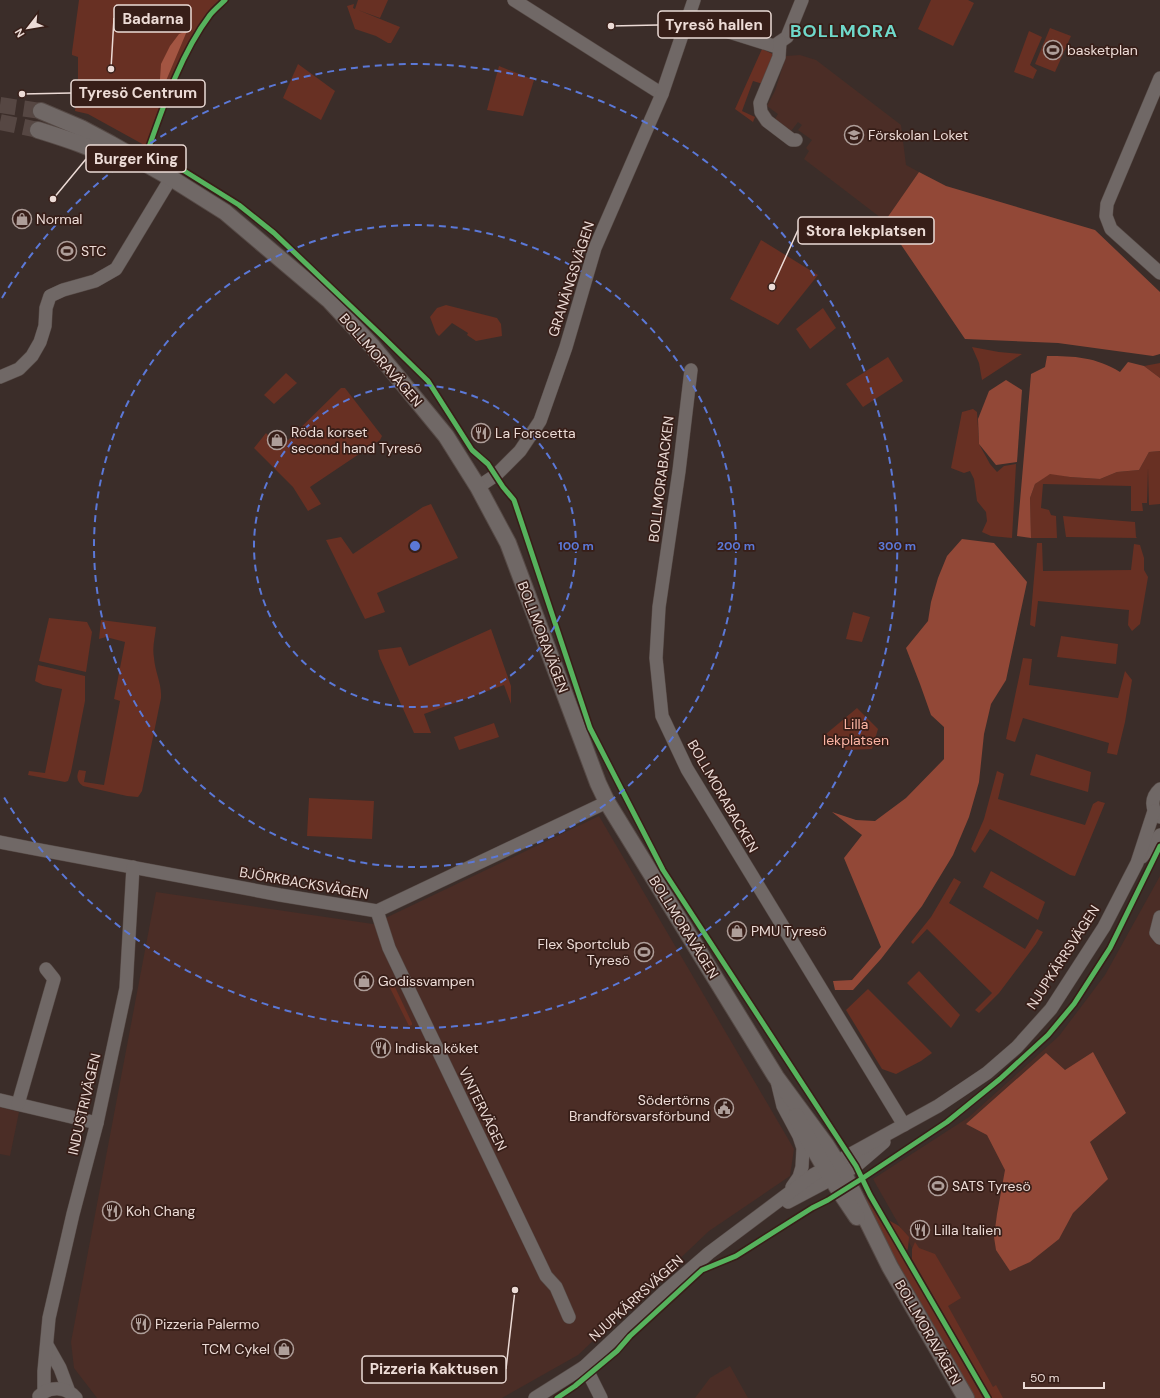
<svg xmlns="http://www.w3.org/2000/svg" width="1160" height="1398" viewBox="0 0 1160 1398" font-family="'DM Sans',sans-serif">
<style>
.built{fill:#4b2d26}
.green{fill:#683023}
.forest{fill:#924837}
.water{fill:#a35542}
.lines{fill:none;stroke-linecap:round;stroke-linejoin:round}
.tertiary-tunnel{stroke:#564743;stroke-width:16;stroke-dasharray:16 8;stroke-linecap:butt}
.minor-casing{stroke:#564a46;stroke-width:14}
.tertiary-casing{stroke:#564a46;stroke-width:18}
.minor{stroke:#706866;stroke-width:13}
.tertiary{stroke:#706866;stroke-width:16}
.cycleway-casing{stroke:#371e18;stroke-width:8}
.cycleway{stroke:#56b35d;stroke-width:5}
.ring{fill:none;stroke:#5b78d7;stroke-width:2;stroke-dasharray:7 5}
.labels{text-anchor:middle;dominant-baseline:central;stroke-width:3.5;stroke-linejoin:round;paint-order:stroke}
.poi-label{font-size:14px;fill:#ecdbd6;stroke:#371e18;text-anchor:start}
.street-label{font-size:14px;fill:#ecdbd6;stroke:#371e18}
.park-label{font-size:14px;fill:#fcb5a4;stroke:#371e18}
.district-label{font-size:18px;font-weight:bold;letter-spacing:1px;fill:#6fd8ca;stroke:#371e18}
.centre{fill:#5b78d7;stroke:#371e18;stroke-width:2}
.ring-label{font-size:12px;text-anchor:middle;font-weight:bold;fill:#5b78d7;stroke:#371e18;stroke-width:3.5;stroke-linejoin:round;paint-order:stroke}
.leader{fill:none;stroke:#ecdbd6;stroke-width:1.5}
.callout-dot{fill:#ecdbd6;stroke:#371e18;stroke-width:1.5}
.callout{fill:#371e18;stroke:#ecdbd6;stroke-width:1.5}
.callout-label{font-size:15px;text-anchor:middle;font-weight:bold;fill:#ecdbd6}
</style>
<rect width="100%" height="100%" fill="#3b2d29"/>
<g class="built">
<polygon points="800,55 816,60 901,125 906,165 919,172 885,221 804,159 809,151 806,148 812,140 798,130 802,125 798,122 791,131 775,119 778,114 767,106 775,91 786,56"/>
<polygon points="599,816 794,1149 790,1176 709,1231 578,1355 502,1398 97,1398 74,1368 71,1342 156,892 373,924"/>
<polygon points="1160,876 1160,1398 997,1398 873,1179 969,1117 1059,1036 1105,975"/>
<polygon points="0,1107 19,1112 10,1156 0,1154"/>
<polygon points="730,1366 748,1398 695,1398 710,1378"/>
</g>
<g class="green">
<polygon points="79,0 219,0 194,34 165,91 146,146 88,114 75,111 78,88 78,57 72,55 72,52"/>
<polygon points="358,0 388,0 380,18 358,10 400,27 391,43 388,43 376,36 355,29 347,6 354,4 353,8 355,9"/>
<polygon points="931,0 968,0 974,3 953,46 918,29"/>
<polygon points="1050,28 1071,36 1055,72 1035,64"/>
<polygon points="1029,31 1042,37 1030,65 1037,70 1033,79 1014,72"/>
<polygon points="762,49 775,55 763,84 753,81 742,111 755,117 753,122 735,109"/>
<polygon points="298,64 335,91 321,120 283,98"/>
<polygon points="499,66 534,80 523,116 487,110"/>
<polygon points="761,240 818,275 778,325 730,299"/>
<polygon points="446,305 497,318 501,324 502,336 476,341 467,335 468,333 452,323 439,336 436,333 430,317 437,308"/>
<polygon points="823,308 836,328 810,349 796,329"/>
<polygon points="972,347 999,352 1022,354 982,380 979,363"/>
<polygon points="888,357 903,381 863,407 846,384"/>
<polygon points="1160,363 1160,378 1144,366"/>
<polygon points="286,373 297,383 274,404 264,395"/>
<polygon points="341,388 345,388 382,436 380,440 310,487 321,504 308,511 293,487 254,448 266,433 280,448"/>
<polygon points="973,409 977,412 979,444 990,464 997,472 1004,466 1016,464 1012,538 991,536 982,532 987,521 986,512 977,501 974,479 970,471 964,473 951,468 962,412"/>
<polygon points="1160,451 1160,504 1149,505 1148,468 1147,503 1142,503 1143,511 1131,511 1131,486 1043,484 1041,508 1049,510 1051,515 1056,516 1057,538 1031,538 1030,498 1035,484 1050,473 1070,477 1100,479 1117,472 1139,470 1149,452"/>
<polygon points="431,504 458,558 377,593 385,612 365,619 326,540 341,537 353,554 423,507"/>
<polygon points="1063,516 1135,522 1136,537 1137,538 1066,537"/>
<polygon points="1037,543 1042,543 1043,571 1131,570 1134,544 1140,545 1144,558 1144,570 1148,577 1140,624 1132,631 1128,625 1129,610 1038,601 1035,627 1030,625"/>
<polygon points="853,612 870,617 862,642 846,639"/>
<polygon points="49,618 87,622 92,632 86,672 39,661"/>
<path d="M101 620 156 627C155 638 152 647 154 658 155 672 162 684 161 698L142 791 138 797 127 796 83 786C77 782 76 777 79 770L86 771 84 782 104 785 120 701 114 699 125 642 106 637 99 639Z"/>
<polygon points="491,629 511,686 511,704 504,685 424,714 431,733 414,733 380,658 378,650 401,647 409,666"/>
<polygon points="1061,636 1118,644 1116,664 1057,657"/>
<polygon points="1023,658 1032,659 1029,685 1118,698 1125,671 1132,680 1125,722 1117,755 1107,753 1109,743 1023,718 1015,742 1006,739"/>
<polygon points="38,665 85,676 85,701 71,772 68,781 65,782 28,775 29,771 45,773 62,689 43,685 35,681"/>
<polygon points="857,708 878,729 872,749 846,750 826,734"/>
<polygon points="494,723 499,737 459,750 454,737"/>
<polygon points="1036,754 1091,772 1088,792 1030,775"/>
<polygon points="997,771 1004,774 998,799 1085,825 1093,804 1098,801 1105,803 1075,876 1070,875 990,829 975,853 971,849 984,819"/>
<polygon points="309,798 374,801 372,839 307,836"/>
<polygon points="991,871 1045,902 1038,920 983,887"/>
<polygon points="954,878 961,882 949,903 1025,949 1037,929 1043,932 1036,944 999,993 979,1013 975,1010 992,993 927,929 913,944 911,942 931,917"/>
<polygon points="919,971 960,1015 951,1028 907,983"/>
<polygon points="394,985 412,1023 412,1025 409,1026 390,988 391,986"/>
<polygon points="868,989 932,1053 921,1061 896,1074 882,1069 846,1010"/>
<polygon points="859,1186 905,1261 983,1398 974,1398 954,1360 855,1189"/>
<polygon points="890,1221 899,1226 909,1237 908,1248 907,1251 889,1223"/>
<polygon points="915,1242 919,1248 935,1254 961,1298 948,1306 993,1387 996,1385 1003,1398 992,1398 912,1259 912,1249"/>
</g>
<g class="forest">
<polygon points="919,172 946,186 1095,230 1160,292 1160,354 1153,356 1058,343 965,339 885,221"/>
<path d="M1047 356C1074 356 1096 357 1120 372L1128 362 1144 366 1160 378V451L1149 452 1139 470 1117 472 1100 479 1070 477 1050 474 1035 484 1030 498 1031 538 1017 536 1031 374 1045 367Z"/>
<polygon points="1006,380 1022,390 1017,462 996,465 979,444 978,419 989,391"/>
<polygon points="962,539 994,543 1027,582 1006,680 991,704 984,734 979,782 969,817 953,855 922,906 881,959 853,990 835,990 833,981 852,980 881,947 844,858 862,835 832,812 856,820 875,821 906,798 944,759 944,727 931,715 920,684 906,648 928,621 931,602 938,578 947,556"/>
<polygon points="1093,1052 1126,1113 1090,1142 1108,1179 1073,1213 1059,1239 1030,1262 1010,1271 996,1250 994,1237 997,1214 1005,1170 987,1135 966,1124 1046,1053 1065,1070"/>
</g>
<polygon class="water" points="187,31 160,95 157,93 160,79 161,64 170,46 179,34"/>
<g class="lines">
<g class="tertiary-tunnel">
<polyline points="0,105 41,111"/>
<polyline points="0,122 38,130"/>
</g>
<g class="minor-casing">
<g id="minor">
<polyline points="514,0 662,94"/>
<polyline points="688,19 774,46 787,37 802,0"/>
<polyline points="780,42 779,57 760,103 761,112 767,121 792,140 796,140"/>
<polyline points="1160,78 1107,204 1106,216 1111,229 1160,273"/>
<polyline points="691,370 679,471 659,607 656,658 662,716 687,769 904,1125"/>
<polyline points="0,377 19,369 32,356 40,342 45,326 46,308 50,296 63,290 95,281 116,269 171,178"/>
<polyline points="478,487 496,475 520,451 540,421 566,347 595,248 662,94 694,0"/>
<path d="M1160 789C1151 797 1150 809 1160 817"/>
<polyline points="0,842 30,848 280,895 377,911 607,802"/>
<polyline points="1142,857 1160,835"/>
<polyline points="377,911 389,948 546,1276 556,1287 569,1317"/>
<polyline points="1160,917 1156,933 1160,938"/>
<polyline points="777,1081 783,1106 799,1136 803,1148 802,1167 799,1177 792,1187"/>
<polyline points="0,1100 97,1123"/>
<polyline points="18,1104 54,979 46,969"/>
<polyline points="788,1202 856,1166 884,1142"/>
<polyline points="47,1345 60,1368 69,1392"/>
<polyline points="584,1367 589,1374 601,1398"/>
<polyline points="44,1392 44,1371 49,1318 73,1214 97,1123 126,988 133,867"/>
<path d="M39 1396C49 1386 66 1386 76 1398"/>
<polyline points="535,1398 584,1367 663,1293 709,1253 813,1175 938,1106 987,1073 1017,1047 1051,1009 1104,927 1137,863 1154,811"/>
</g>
</g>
<g class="tertiary-casing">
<g id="tertiary">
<polyline points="41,111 81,128 111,144 171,178 225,212 330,301 373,347 446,436 478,487 508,543 598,783 607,802 776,1077 826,1145 843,1172 890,1267 966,1398"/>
<path d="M38 130C67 139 95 148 122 163"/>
<path d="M796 1116C814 1151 834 1184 857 1217"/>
</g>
</g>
<use href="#minor" class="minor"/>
<use href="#tertiary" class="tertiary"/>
<g class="cycleway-casing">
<g id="cycleway">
<path d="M149 147C164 104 182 52 210 15 214 10 220 5 225 0"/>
<polyline points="149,149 239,205 274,233 383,337 428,381 472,450 488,464 503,487 514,500 590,728 663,870 856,1166 870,1195 988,1398"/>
<polyline points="557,1398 575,1386 617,1351 630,1336 702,1270 736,1256 812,1208 828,1200 863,1178 947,1122 1000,1079 1048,1035 1074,1004 1110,948 1160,846"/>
</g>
</g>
<use href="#cycleway" class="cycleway"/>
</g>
<g class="ring">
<circle cx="415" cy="546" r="161"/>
<circle cx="415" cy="546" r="321"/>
<path d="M2 298A482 482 0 1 1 2 794"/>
</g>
<defs>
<g id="stadium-ring" transform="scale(1)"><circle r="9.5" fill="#371e18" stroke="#ae9e99" stroke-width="1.5"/><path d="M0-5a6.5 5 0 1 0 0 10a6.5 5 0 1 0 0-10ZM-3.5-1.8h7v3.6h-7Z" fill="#ae9e99"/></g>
<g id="school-ring" transform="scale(1)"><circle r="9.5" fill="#371e18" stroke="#ae9e99" stroke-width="1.5"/><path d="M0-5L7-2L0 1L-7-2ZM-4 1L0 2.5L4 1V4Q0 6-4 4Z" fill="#ae9e99"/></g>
<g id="shop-ring" transform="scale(1)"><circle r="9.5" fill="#371e18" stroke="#ae9e99" stroke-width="1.5"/><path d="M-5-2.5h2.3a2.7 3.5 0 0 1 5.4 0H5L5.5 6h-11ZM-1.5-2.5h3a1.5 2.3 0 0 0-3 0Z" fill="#ae9e99"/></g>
<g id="restaurant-ring" transform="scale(1)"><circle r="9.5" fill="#371e18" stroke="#ae9e99" stroke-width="1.5"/><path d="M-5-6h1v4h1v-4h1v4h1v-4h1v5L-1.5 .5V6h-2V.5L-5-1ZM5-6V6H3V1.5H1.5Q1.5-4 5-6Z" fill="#ae9e99"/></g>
<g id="civic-ring" transform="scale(1)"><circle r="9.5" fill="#371e18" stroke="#ae9e99" stroke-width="1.5"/><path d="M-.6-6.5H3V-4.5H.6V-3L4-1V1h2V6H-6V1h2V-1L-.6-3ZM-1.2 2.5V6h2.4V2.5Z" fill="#ae9e99"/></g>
</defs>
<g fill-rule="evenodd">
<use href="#stadium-ring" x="1053" y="50"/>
<use href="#school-ring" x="854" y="135"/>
<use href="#shop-ring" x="22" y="219"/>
<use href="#stadium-ring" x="67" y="251"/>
<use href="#restaurant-ring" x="481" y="433"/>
<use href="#shop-ring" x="277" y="440"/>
<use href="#shop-ring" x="737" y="931"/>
<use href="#stadium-ring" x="644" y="952"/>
<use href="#shop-ring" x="364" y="981"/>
<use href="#restaurant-ring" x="381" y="1048"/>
<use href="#civic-ring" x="724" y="1108"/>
<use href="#stadium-ring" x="938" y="1186"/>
<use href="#restaurant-ring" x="112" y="1211"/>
<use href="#restaurant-ring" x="920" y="1230"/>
<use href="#restaurant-ring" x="141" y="1324"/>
<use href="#shop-ring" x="284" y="1349"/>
</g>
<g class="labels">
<g class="poi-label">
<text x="1067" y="50">basketplan</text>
<text x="868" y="135">Förskolan Loket</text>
<text x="36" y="219">Normal</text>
<text x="81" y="251">STC</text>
<text x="291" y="432">Röda korset<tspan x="291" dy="16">second hand Tyresö</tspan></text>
<text x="495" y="433">La Forscetta</text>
<text x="751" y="931">PMU Tyresö</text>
<text x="630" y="944" text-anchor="end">Flex Sportclub<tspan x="630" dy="16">Tyresö</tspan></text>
<text x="378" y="981">Godissvampen</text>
<text x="395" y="1048">Indiska köket</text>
<text x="710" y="1100" text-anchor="end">Södertörns<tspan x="710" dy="16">Brandförsvarsförbund</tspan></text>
<text x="952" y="1186">SATS Tyresö</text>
<text x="126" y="1211">Koh Chang</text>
<text x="934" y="1230">Lilla Italien</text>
<text x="155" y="1324">Pizzeria Palermo</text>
<text x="270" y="1349" text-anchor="end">TCM Cykel</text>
</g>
<g class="street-label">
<text transform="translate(571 279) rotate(-72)">GRANÄNGSVÄGEN</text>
<text transform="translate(381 360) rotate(49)">BOLLMORAVÄGEN</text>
<text transform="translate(661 479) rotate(-83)">BOLLMORABACKEN</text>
<text transform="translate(543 637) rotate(69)">BOLLMORAVÄGEN</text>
<text transform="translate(723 796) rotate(60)">BOLLMORABACKEN</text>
<text transform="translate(304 883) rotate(10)">BJÖRKBACKSVÄGEN</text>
<text transform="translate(684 927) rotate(58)">BOLLMORAVÄGEN</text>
<text transform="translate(1063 957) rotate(-57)">NJUPKÄRRSVÄGEN</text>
<text transform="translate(84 1104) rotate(-77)">INDUSTRIVÄGEN</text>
<text transform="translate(483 1109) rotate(64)">VINTERVÄGEN</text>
<text transform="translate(636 1298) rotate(-42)">NJUPKÄRRSVÄGEN</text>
<text transform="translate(928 1332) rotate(60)">BOLLMORAVÄGEN</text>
</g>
<g class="park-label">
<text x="856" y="724">Lilla<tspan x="856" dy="16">lekplatsen</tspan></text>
</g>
<g class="district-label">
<text x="844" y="31">BOLLMORA</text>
</g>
</g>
<circle cx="415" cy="546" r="6" class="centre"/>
<g class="ring-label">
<text x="576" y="550">100 m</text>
<text x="736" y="550">200 m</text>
<text x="897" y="550">300 m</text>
</g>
<path class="leader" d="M111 69L114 18M611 26L658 25M22 94L71 93M53 199L86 159M772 287L798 230M515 1290L506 1369"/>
<g class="callout-dot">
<circle cx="111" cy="69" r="4"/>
<circle cx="611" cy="26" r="4"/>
<circle cx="22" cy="94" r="4"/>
<circle cx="53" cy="199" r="4"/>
<circle cx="772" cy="287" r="4"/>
<circle cx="515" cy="1290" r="4"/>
</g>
<g class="callout">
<rect x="114" y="5" width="77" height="27" rx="4"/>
<rect x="658" y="11" width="113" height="27" rx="4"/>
<rect x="71" y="80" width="134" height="27" rx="4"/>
<rect x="86" y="145" width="100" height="27" rx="4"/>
<rect x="798" y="217" width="136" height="27" rx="4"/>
<rect x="362" y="1356" width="144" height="27" rx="4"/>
</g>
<g class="callout-label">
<text x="153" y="24">Badarna</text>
<text x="714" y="30">Tyresö hallen</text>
<text x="138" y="98">Tyresö Centrum</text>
<text x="136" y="164">Burger King</text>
<text x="866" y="236">Stora lekplatsen</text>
<text x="434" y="1374">Pizzeria Kaktusen</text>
</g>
<g transform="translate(28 28) rotate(239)" stroke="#371e18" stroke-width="3" paint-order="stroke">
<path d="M0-3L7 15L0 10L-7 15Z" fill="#ecdbd6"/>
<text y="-6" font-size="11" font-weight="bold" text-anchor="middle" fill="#ecdbd6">N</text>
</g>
<path d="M1024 1382v6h80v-6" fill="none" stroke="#ecdbd6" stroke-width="2"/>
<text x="1030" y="1382" font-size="12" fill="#ecdbd6" stroke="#371e18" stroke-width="3" paint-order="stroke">50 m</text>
</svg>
